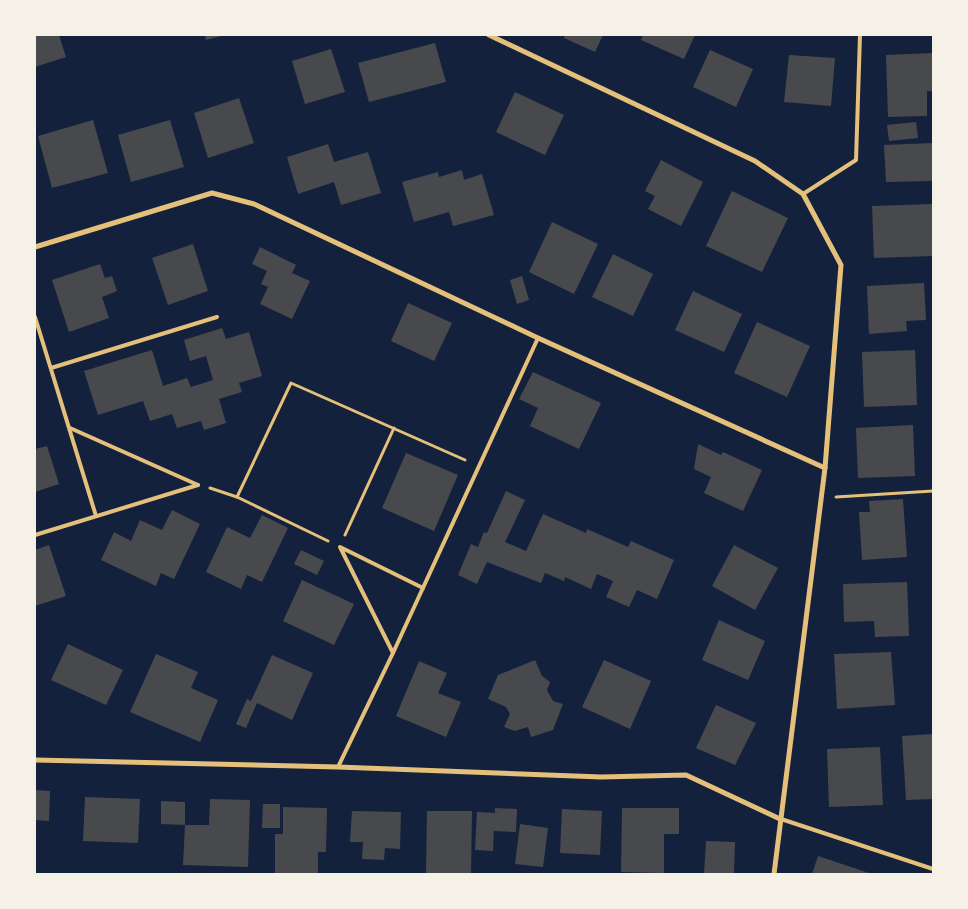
<svg xmlns="http://www.w3.org/2000/svg" width="968" height="909" viewBox="0 0 968 909" font-family="Montserrat,sans-serif">
<style>
.building{fill:#48494c}
.lines{fill:none;stroke-linecap:round;stroke-linejoin:round}
.path{stroke:#e5c07b;stroke-width:3}
.service{stroke:#e5c07b;stroke-width:4}
.minor{stroke:#e5c07b;stroke-width:5}
</style>
<rect width="100%" height="100%" fill="#14213d"/>
<g class="building">
<polygon points="35,35 59,35 66,57 35,67"/>
<polygon points="205,35 221,35 221,36 206,40"/>
<polygon points="565,35 603,35 595,52 564,38"/>
<polygon points="643,35 695,35 684,59 641,40"/>
<polygon points="435,43 446,82 369,102 358,63"/>
<polygon points="331,49 345,92 305,104 292,61"/>
<polygon points="710,50 753,69 736,107 693,87"/>
<polygon points="933,53 933,91 927,91 927,116 888,117 886,55"/>
<polygon points="789,55 835,58 831,106 784,102"/>
<polygon points="515,92 564,115 545,155 496,132"/>
<polygon points="239,98 254,143 208,158 194,113"/>
<polygon points="93,120 108,173 52,188 38,136"/>
<polygon points="170,120 184,167 131,182 118,135"/>
<polygon points="916,122 918,138 889,141 887,125"/>
<polygon points="933,143 933,181 886,182 884,145"/>
<polygon points="328,144 334,162 368,152 381,193 341,205 334,182 298,194 287,157"/>
<polygon points="661,160 703,182 681,226 648,209 655,196 645,191"/>
<polygon points="462,170 464,180 482,174 494,215 453,226 449,212 414,222 402,182 438,172 439,177"/>
<polygon points="732,191 788,218 762,272 706,246"/>
<polygon points="932,204 933,256 874,258 872,206"/>
<polygon points="552,222 598,244 574,294 529,272"/>
<polygon points="193,244 208,291 168,305 152,258"/>
<polygon points="260,247 296,265 292,273 310,281 292,319 260,304 268,287 261,284 267,271 252,264"/>
<polygon points="613,254 653,274 633,316 592,297"/>
<polygon points="100,264 105,278 112,276 117,291 102,297 109,318 69,332 52,280"/>
<polygon points="522,276 529,300 517,304 510,280"/>
<polygon points="924,283 926,320 906,321 907,331 869,334 867,286"/>
<polygon points="693,291 742,314 724,352 675,330"/>
<polygon points="408,303 452,323 434,361 391,341"/>
<polygon points="757,322 810,346 787,397 734,373"/>
<polygon points="222,328 226,339 249,332 262,376 239,383 242,392 219,399 226,423 204,430 201,421 177,428 172,414 150,421 143,401 98,415 84,371 152,350 163,386 187,378 191,387 213,380 206,356 190,361 184,340"/>
<polygon points="915,350 917,405 864,407 862,352"/>
<polygon points="533,372 601,403 579,449 530,426 538,408 519,399"/>
<polygon points="913,425 915,476 858,478 856,428"/>
<polygon points="698,444 721,455 723,452 762,470 743,511 704,493 711,477 694,469"/>
<polygon points="47,446 59,484 35,492 35,449"/>
<polygon points="406,453 458,475 434,531 382,508"/>
<polygon points="506,491 525,500 505,542 526,551 543,514 586,533 587,529 628,547 631,541 674,560 657,599 637,590 629,607 606,597 613,581 597,574 591,589 565,577 564,581 545,573 541,583 487,562 477,584 458,575 471,544 478,547 484,532 487,533"/>
<polygon points="903,499 907,557 862,560 859,512 870,512 869,501"/>
<polygon points="172,510 200,524 174,579 161,573 156,586 101,560 114,532 131,541 140,520 162,530"/>
<polygon points="262,515 288,528 262,582 247,575 241,589 206,572 227,527 250,538"/>
<polygon points="49,545 66,596 35,606 35,550"/>
<polygon points="734,545 778,568 755,610 712,586"/>
<polygon points="301,550 324,561 317,575 294,564"/>
<polygon points="302,580 354,604 334,645 283,621"/>
<polygon points="907,582 909,636 875,637 874,621 844,622 843,584"/>
<polygon points="719,620 765,641 748,680 702,660"/>
<polygon points="68,644 123,670 106,705 51,680"/>
<polygon points="891,652 895,705 837,709 834,654"/>
<polygon points="156,654 198,672 191,688 218,700 200,742 130,712"/>
<polygon points="272,655 313,673 292,720 257,703 246,728 236,724 247,699 251,701"/>
<polygon points="535,660 542,676 550,682 547,690 553,701 563,704 553,730 531,737 528,727 515,731 504,727 510,714 506,707 488,699 498,675"/>
<polygon points="604,660 651,681 630,729 582,707"/>
<polygon points="419,661 447,673 438,693 461,702 446,737 396,716"/>
<polygon points="716,705 756,723 735,765 696,748"/>
<polygon points="933,734 933,799 906,800 902,736"/>
<polygon points="880,747 883,805 829,807 827,749"/>
<polygon points="35,790 50,791 49,821 35,820"/>
<polygon points="85,797 140,799 138,843 83,841"/>
<polygon points="210,799 250,800 248,867 183,865 185,825 209,825"/>
<polygon points="161,801 185,802 185,825 161,824"/>
<polygon points="263,804 280,804 280,828 262,828"/>
<polygon points="283,807 327,808 326,852 318,852 318,874 275,874 275,834 283,834"/>
<polygon points="495,808 517,809 516,832 494,831 494,824 493,851 475,850 477,812 495,813"/>
<polygon points="622,808 679,808 679,834 664,834 664,873 621,872"/>
<polygon points="562,809 602,811 600,855 560,853"/>
<polygon points="352,811 401,812 400,849 385,848 384,860 362,859 363,842 350,842"/>
<polygon points="427,811 472,811 471,874 426,874"/>
<polygon points="520,824 548,828 543,867 515,864"/>
<polygon points="706,841 735,842 734,874 704,874"/>
<polygon points="818,856 872,874 812,874"/>
</g>
<g class="lines">
<g class="path">
<polyline points="210,488 237,497 328,541"/>
<polyline points="237,497 291,383 465,460"/>
<polyline points="836,497 933,491"/>
<polyline points="345,535 394,428"/>
</g>
<g class="service">
<polyline points="803,194 856,160 860,35"/>
<polyline points="35,317 96,516"/>
<polyline points="51,368 217,317"/>
<polyline points="70,428 198,485"/>
<polyline points="35,535 198,485"/>
<polyline points="393,653 340,547 423,588"/>
<polyline points="338,767 393,653 538,338"/>
<polyline points="781,819 933,869"/>
</g>
<g class="minor">
<polyline points="489,35 755,161 803,194 841,265 825,468 774,874"/>
<polyline points="35,247 212,193 254,204 538,338 825,468"/>
<polyline points="35,760 338,767 601,777 686,775 780,819"/>
</g>
</g>
<rect width="968" height="909" fill="none" stroke="#f6f1e7" stroke-width="72"/>
</svg>
